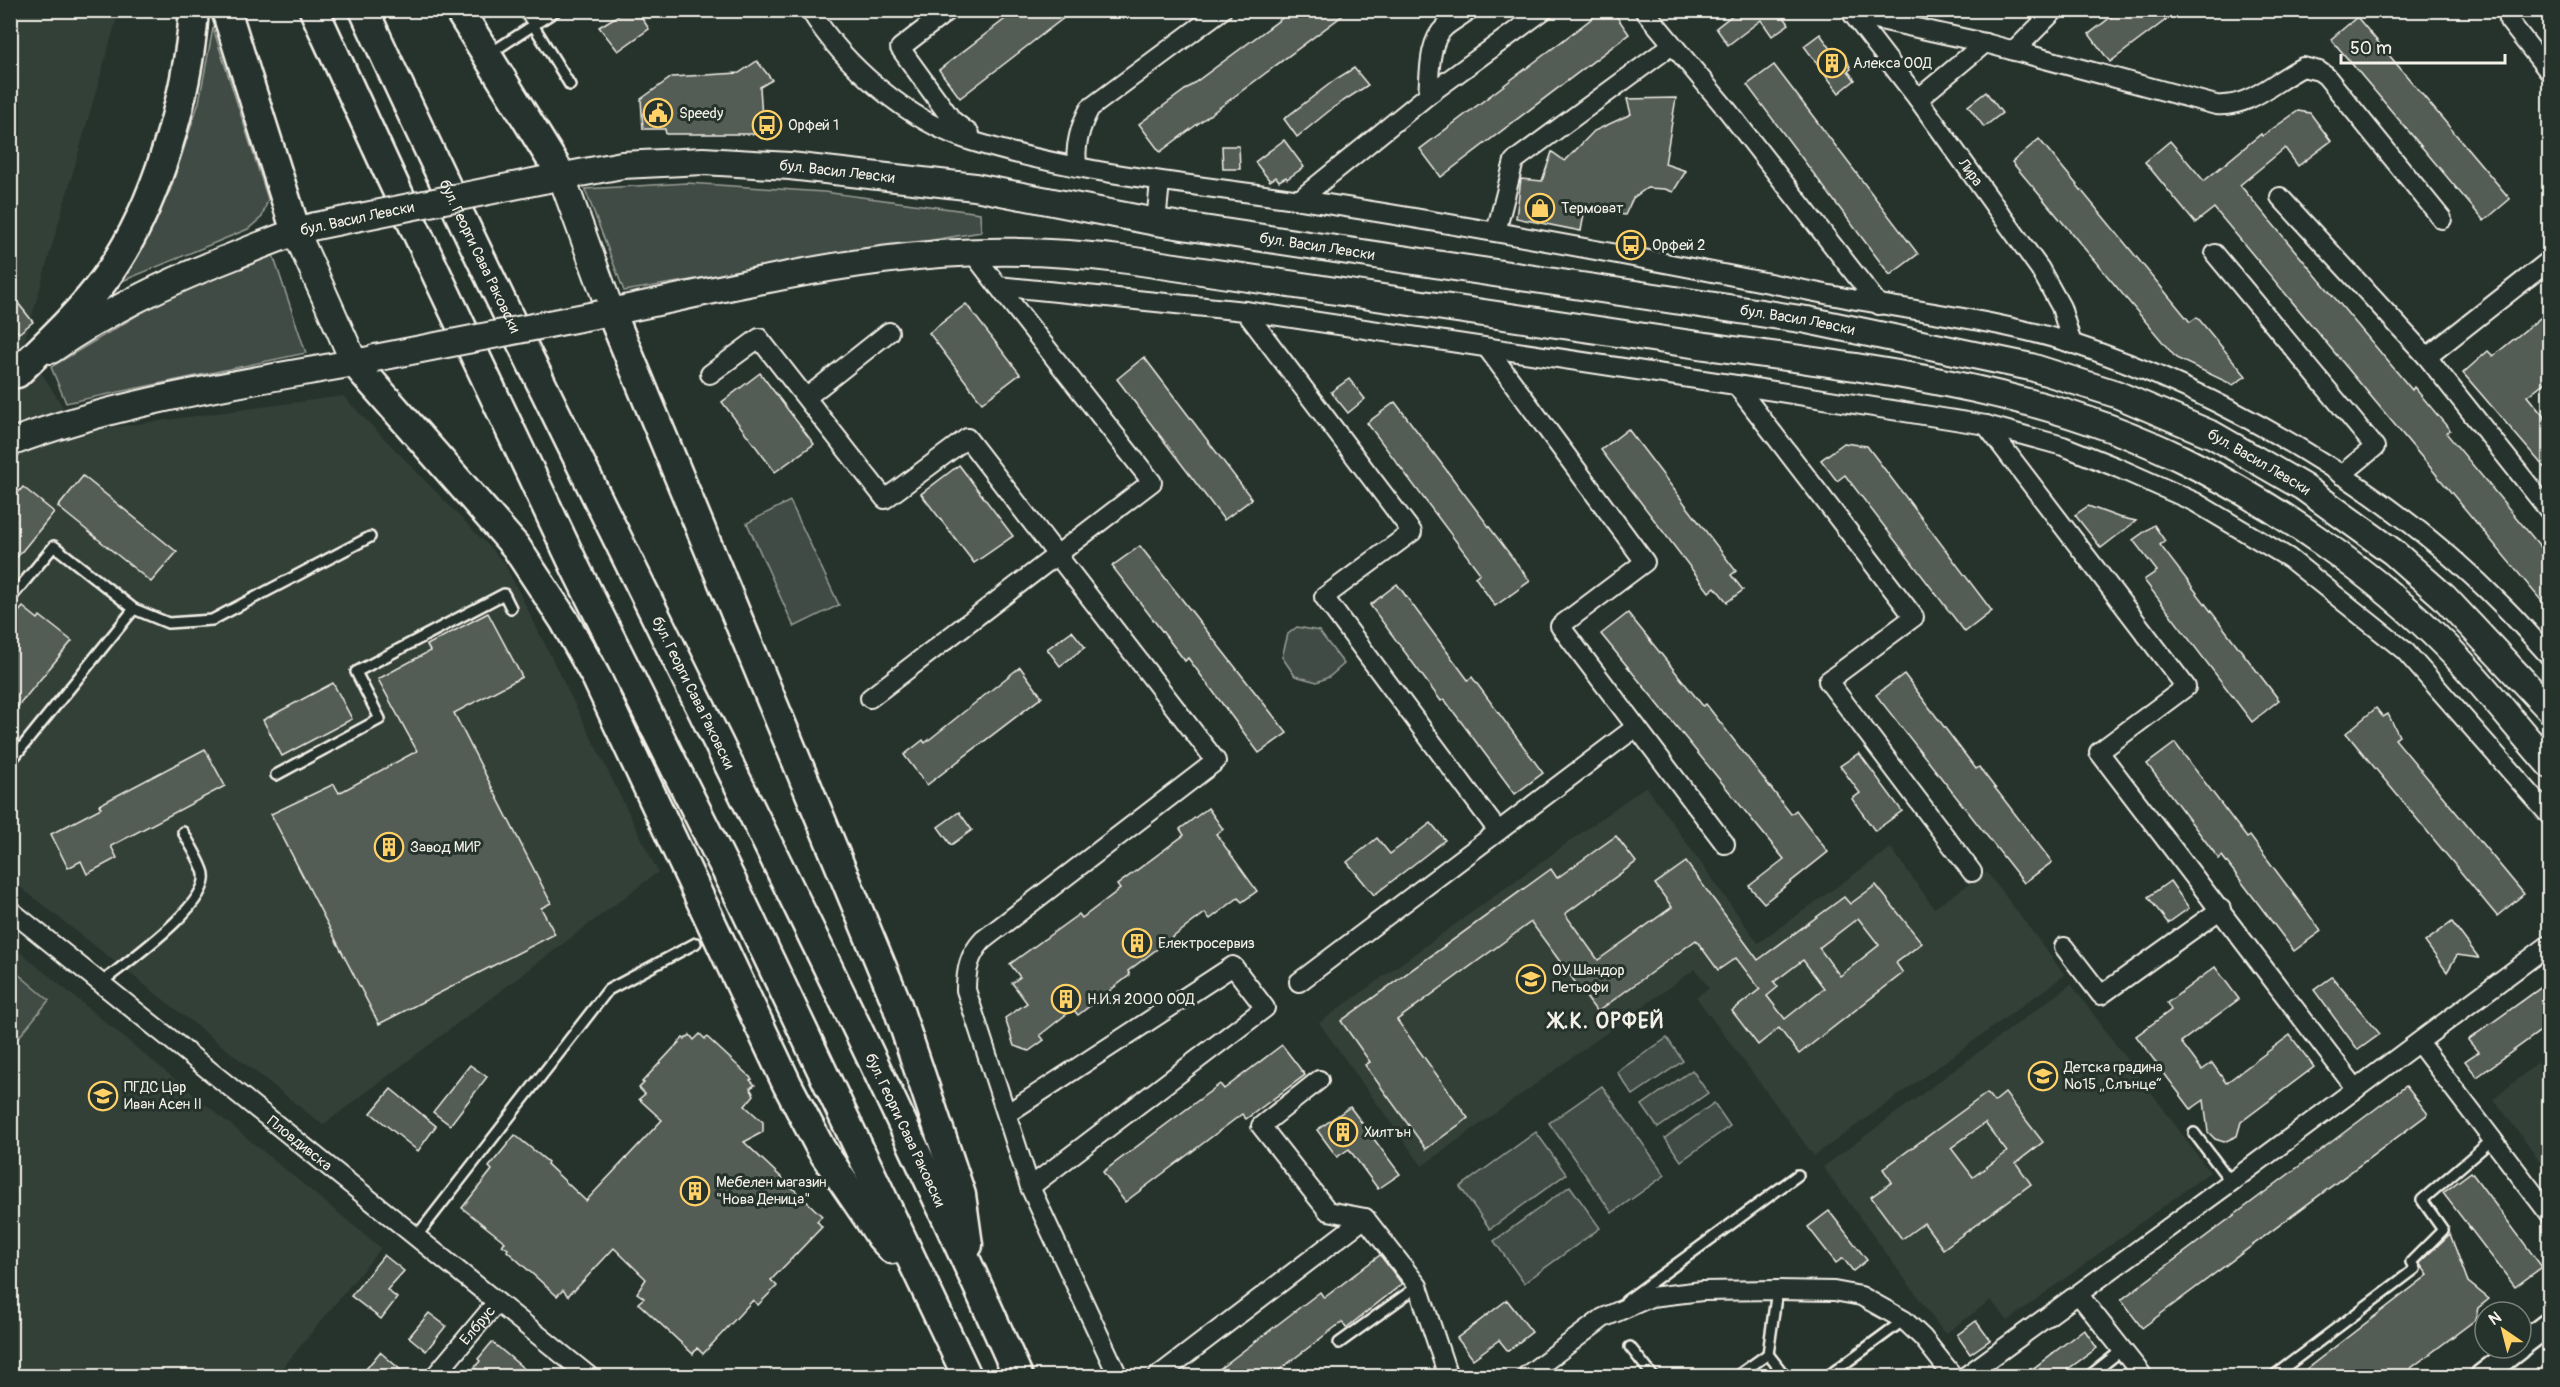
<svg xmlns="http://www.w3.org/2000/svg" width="2560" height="1387" viewBox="0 0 2560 1387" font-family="Pangolin,sans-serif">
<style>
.built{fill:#333f39}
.green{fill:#414b45;stroke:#9a9e96;stroke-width:1.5}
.building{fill:#525c55;stroke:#f4f1e8;stroke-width:1.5;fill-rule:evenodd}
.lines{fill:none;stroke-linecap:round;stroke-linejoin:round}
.service-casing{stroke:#f4f1e8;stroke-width:14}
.minor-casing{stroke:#f4f1e8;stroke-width:22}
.tertiary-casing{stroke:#f4f1e8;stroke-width:27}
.secondary-casing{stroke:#f4f1e8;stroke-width:30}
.primary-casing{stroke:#f4f1e8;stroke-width:33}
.service{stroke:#26332d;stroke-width:9}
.minor{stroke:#26332d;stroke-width:18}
.tertiary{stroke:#26332d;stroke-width:22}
.secondary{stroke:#26332d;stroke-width:26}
.primary{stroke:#26332d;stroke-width:28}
.secondary-bridge-casing{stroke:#f4f1e8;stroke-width:30;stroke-linecap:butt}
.secondary-bridge{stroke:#26332d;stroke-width:26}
.labels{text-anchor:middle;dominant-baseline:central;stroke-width:6;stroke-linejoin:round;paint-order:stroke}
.poi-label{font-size:15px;fill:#f4f1e8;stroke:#26332d;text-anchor:start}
.street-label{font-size:15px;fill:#f4f1e8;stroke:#26332d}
.district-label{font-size:21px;font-weight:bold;letter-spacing:1.5px;fill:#f4f1e8;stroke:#26332d}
</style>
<rect width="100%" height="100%" fill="#26332d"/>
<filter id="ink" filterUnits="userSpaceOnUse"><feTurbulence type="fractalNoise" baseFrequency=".0167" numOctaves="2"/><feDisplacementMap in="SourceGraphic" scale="12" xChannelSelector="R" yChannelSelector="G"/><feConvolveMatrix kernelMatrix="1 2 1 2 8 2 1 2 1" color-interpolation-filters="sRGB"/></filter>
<g filter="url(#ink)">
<g class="built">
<polygon points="10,11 119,11 24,344 78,432 343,396 504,562 658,872 323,1125 11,880"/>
<polygon points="1646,786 1758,943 1891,848 1934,908 1987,872 2065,975 1814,1156 1696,997 1709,988 1695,969 1422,1166 1319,1023"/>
<polygon points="10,944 381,1248 276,1376 11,1376"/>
<polygon points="2071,984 2210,1172 2007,1321 1991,1300 1945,1334 1823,1167"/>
<polygon points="2549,1053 2549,1174 2494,1099"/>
</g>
<g class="green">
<polygon points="213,28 268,199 262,217 248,229 113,285 170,191 199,102"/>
<polygon points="687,183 824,192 980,213 981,232 624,291 585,189"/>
<polygon points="273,255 306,353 66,403 51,367 151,307 206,281"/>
<polygon points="790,501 839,605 794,627 747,523"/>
<polygon points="1297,627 1319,631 1344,664 1329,677 1317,682 1295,676 1282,657 1288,634"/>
<polygon points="11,968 49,1000 11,1047"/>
<polygon points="1667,1038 1683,1061 1633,1095 1617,1072"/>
<polygon points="1692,1070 1708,1093 1658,1128 1642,1105"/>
<polygon points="1602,1086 1665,1175 1612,1213 1549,1123"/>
<polygon points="1714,1103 1730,1126 1681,1161 1665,1138"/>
<polygon points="1536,1132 1566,1174 1490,1229 1460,1187"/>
<polygon points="1570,1186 1600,1228 1524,1283 1494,1241"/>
</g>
<g class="building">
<polygon points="627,10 637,10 649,29 618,51 599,27"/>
<polygon points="1017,10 1074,10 960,98 939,70"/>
<polygon points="1293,10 1350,10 1160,152 1139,124"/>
<polygon points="1603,10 1612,10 1629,34 1441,177 1420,149"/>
<polygon points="1739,10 1779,10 1789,24 1772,36 1761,20 1728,45 1716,28"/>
<polygon points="2120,10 2179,10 2110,62 2089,34"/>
<polygon points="2357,17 2510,199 2484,221 2331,39"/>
<polygon points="1820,34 1834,53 1836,51 1844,54 1851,69 1848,71 1855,80 1839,93 1804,46"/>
<polygon points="757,61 772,80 760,87 763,134 666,134 665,129 643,129 641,99 672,77 739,73"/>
<polygon points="1774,65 1918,254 1890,275 1747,85"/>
<polygon points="1354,68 1368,85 1334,107 1297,137 1284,119 1336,79"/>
<polygon points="1986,92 2002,113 1984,127 1968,106"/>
<polygon points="1676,98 1665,164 1686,171 1673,192 1665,189 1647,188 1633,198 1625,215 1585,208 1581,231 1516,218 1521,179 1542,181 1552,152 1565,161 1594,131 1631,114 1627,99"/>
<polygon points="2298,111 2310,113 2331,141 2298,166 2285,148 2240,185 2412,390 2414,387 2450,430 2446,433 2550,558 2550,611 2214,208 2195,223 2145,162 2170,141 2204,181 2261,134 2262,136"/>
<polygon points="2039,139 2190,322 2197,317 2246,376 2233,385 2176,358 2012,162"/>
<polygon points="1284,140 1304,167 1287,179 1286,177 1279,181 1276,177 1270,181 1255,162"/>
<polygon points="1222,146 1239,146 1240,169 1223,169"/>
<polygon points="10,293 33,322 19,333 10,323"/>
<polygon points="966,304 1020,374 982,403 929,333"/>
<polygon points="2550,310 2550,378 2527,396 2550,424 2550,474 2463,373 2488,351 2493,356"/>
<polygon points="1144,357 1252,499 1224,520 1117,379"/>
<polygon points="760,373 814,444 775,472 722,402"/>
<polygon points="1349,379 1365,399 1348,413 1331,392"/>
<polygon points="1395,402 1530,581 1495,606 1475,577 1480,573 1367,423"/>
<polygon points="1628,429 1736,571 1731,575 1743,590 1727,602 1715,587 1709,592 1601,450"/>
<polygon points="1844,443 1867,446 1992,611 1965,632 1845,475 1837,481 1821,460"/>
<polygon points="959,465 1013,536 974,563 921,494"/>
<polygon points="83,476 177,552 151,582 58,507"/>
<polygon points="23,487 54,512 10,566 10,502"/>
<polygon points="2088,506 2118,517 2136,521 2101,548 2075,515"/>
<polygon points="2154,525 2165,541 2160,545 2279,700 2252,722 2144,580 2157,571 2133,540"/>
<polygon points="1140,546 1287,733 1259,753 1188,658 1185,661 1112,566"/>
<polygon points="1397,584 1468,680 1472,677 1543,773 1515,794 1444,699 1441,701 1370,605"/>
<polygon points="23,607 38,619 40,616 72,641 10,716 10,622"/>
<polygon points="488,613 522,677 454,713 551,903 541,908 555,934 379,1024 271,814 334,784 339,793 417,751 378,679 430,651 427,645"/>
<polygon points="1628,613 1703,706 1706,704 1791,814 1796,810 1828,852 1764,903 1749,886 1784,859 1601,634"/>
<polygon points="1072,631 1085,647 1060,666 1047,649"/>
<polygon points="1020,667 1042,697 927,785 904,755 923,740 925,743"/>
<polygon points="1904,674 1976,769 1979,767 2052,862 2024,883 1876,695"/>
<polygon points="333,683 352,719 282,756 263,720"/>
<polygon points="2376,708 2383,717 2388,714 2399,736 2395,739 2524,894 2497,916 2346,733"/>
<polygon points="2175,743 2247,838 2250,836 2321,931 2294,951 2222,856 2219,859 2147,764"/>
<polygon points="205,749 225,786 111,846 117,858 87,874 81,861 68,868 51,834 101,808 99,805"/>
<polygon points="1859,753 1902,811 1875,831 1852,799 1860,793 1840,766"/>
<polygon points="1208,808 1223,829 1216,834 1257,891 1242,902 1238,898 1210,919 1205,913 1128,971 1130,975 1078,1015 1073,1009 1040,1035 1044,1040 1029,1051 1014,1046 1005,1018 1027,1003 1012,983 1020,977 1010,964 1079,914 1082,918 1120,889 1117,885 1184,835 1180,829"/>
<polygon points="959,812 972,830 951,845 938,827"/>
<polygon points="1431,823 1445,840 1374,895 1347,862 1377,838 1390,854"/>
<path d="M1616 836 1636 862 1565 914 1598 960 1672 907 1655 884 1686 862 1758 960 1844 897 1850 904 1876 885 1922 943 1896 963 1903 973 1799 1054 1779 1028 1758 1045 1732 1011 1760 989 1736 958 1718 970 1696 940 1597 1012 1531 922 1397 1020 1468 1118 1426 1149 1365 1065 1370 1062 1341 1021 1551 869 1557 878ZM1858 918 1879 945 1840 976 1819 948ZM1803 960 1824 988 1785 1019 1767 996 1778 987 1774 982Z"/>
<polygon points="2170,881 2189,908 2168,923 2148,897"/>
<polygon points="2452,922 2479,958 2457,955 2447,972 2425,942"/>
<polygon points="2215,967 2239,999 2181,1042 2202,1070 2212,1063 2226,1083 2290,1035 2314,1067 2241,1122 2237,1136 2224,1142 2215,1139 2208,1132 2204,1100 2191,1109 2136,1036 2171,1010 2167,1003"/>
<polygon points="2332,977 2380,1034 2358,1050 2314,990"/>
<polygon points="2550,981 2550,1024 2477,1077 2465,1061 2478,1052 2468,1040"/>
<polygon points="700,1034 705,1039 707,1037 752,1079 750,1080 755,1085 750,1088 754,1095 745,1106 763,1122 763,1132 744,1142 822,1216 817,1221 822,1227 771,1280 777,1286 758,1305 753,1300 703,1354 697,1348 693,1354 638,1303 644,1298 637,1293 646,1279 614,1248 574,1291 573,1290 568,1296 563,1290 557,1296 507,1251 508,1249 502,1245 505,1242 462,1208 492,1170 489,1167 515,1135 548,1162 547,1164 586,1201 662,1120 639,1099 645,1094 639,1088 644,1083 642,1082 683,1038 685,1039 690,1035 694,1040"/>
<polygon points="1282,1045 1305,1075 1246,1119 1242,1114 1125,1202 1103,1172 1220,1084 1224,1089"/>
<polygon points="470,1065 487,1077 450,1125 433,1112"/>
<polygon points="2406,1086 2428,1114 2142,1328 2121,1300"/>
<polygon points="391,1089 436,1126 418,1151 371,1113"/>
<path d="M1987 1093 1994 1102 2005 1093 2043 1142 2016 1163 2031 1184 1943 1249 1924 1223 1902 1239 1871 1197 1892 1182 1883 1169ZM1985 1123 2007 1152 1973 1177 1951 1148Z"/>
<polygon points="1350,1107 1400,1174 1378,1189 1349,1149 1337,1157 1317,1130"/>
<polygon points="2471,1172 2542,1267 2515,1287 2443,1193"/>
<polygon points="1829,1211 1867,1260 1853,1271 1843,1258 1836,1263 1808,1227"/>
<polygon points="2450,1234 2468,1282 2489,1299 2478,1308 2475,1320 2399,1377 2296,1377 2428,1275 2419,1263"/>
<polygon points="384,1255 404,1271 387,1290 397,1298 381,1319 351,1296"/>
<polygon points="1380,1255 1402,1284 1346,1328 1342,1322 1270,1377 1209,1377 1320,1292 1324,1298"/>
<polygon points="1507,1300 1532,1332 1508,1351 1499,1340 1473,1359 1457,1338"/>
<polygon points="429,1313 446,1326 426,1351 409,1337"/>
<polygon points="1976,1321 1990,1340 1970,1354 1957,1335"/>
<polygon points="2084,1329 2097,1348 2057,1377 2022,1377"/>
<polygon points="492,1342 534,1377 484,1377 474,1368 480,1361 478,1359"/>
<polygon points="380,1352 409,1377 376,1377 366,1369"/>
</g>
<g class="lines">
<g class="service-casing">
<g id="service">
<polyline points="524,10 570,85"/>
<polyline points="489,54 557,10"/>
<polyline points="10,599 54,546 134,609 10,762"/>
<polyline points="134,609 168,623 212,620 370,537"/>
<polyline points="276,775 380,719 356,672 504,594 511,608"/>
<path d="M101 983C124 964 210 905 204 874 202 863 189 843 183 832"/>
<polyline points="2194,1133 2231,1182"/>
<polyline points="416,1237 608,990 696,943"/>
<polyline points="1626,1301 1798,1175"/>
<polyline points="1339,1343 1418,1286"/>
<polyline points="1630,1347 1653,1376"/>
<polyline points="1768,1354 1785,1376"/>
<polyline points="1737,1376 1768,1354 1777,1290"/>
<polyline points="1828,1376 1904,1320"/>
<polyline points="2089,1376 2122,1350"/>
<polyline points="2278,1376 2276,1374 2415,1269 2411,1262 2443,1230 2422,1200 2492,1140"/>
</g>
</g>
<g class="minor-casing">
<g id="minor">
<path d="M810 10C844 66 909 121 971 141 1078 174 1190 184 1301 200 1478 227 1654 260 1830 295 1911 311 1995 319 2074 344 2227 394 2392 492 2504 607 2520 623 2535 640 2550 657"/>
<polyline points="949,10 900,48 952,120 970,134"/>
<polyline points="1644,10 1728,111 1879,305"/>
<polyline points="2509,10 2509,21 2550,73"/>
<path id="s1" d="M1851 12 1918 99 2040 269 2061 307 2072 344"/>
<path d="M1853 14 1985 43 2216 105C2250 108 2274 81 2303 67L2319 71 2326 76 2442 219"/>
<polyline points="2014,51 2055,10"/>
<path d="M1428 95C1430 74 1428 42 1445 27 1452 21 1462 16 1469 10"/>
<polyline points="1918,99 1985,43"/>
<path d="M1078 167C1073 149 1081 124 1090 108L1222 10"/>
<polyline points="2280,197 2427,357 2550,512"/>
<polyline points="1299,200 1428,95 1544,10"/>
<polyline points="1156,222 1160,182"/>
<polyline points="1496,232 1514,161 1672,45"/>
<polyline points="972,252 998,286 1245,311 1736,385 1986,425 2063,446 2116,467 2195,502 2289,558 2405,651 2550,816"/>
<polyline points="2215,254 2375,447 2341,475"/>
<polyline points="1245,311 1412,532 1324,597 1498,831"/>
<polyline points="1487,348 1645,562 1560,626 1725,844"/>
<polyline points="2427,357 2550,260"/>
<path d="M710 374 759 338 885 499 967 438 1216 761 983 940C969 955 966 970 966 990L1030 1187 1118 1376"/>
<polyline points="1736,385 1914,617 1828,681 1972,872"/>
<polyline points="807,397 889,332"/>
<polyline points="1986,425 2186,687 2099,752 2356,1089"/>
<polyline points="870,698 1152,482 998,286"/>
<path id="s2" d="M10 910 589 1376"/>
<polyline points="2064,947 2101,995 2221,909"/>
<polyline points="1299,982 1636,727"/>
<polyline points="2419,1043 2550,1215"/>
<polyline points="1319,1080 1261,1126 1328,1211 1365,1218 1418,1286 1448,1376"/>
<polyline points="1008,1113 1233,966 1265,1008 1030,1187"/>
<polyline points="2079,1295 2143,1376"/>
<path id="s3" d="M435 1376 497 1302"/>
<polyline points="1158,1376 1365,1218"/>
<polyline points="1526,1376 1603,1318 1651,1297 1702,1291 1777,1290 1834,1291 1861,1296 1904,1320 1923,1338 1953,1376"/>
<polyline points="1966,1376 2231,1182 2550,944"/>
</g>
</g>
<g class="tertiary-casing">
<g id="tertiary">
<polyline points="2521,1345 2550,1323"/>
<polyline points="2482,1376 2518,1348"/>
</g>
</g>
<g class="secondary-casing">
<g id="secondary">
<polyline points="561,175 611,312"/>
<path id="s4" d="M543 180 622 165 703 161 790 166 975 187 1156 222 1807 320 2031 367 2116 394 2213 435 2303 487 2393 552 2444 597 2550 710"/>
<polyline points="296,232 354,362"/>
<path d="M600 314C694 295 788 272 882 260 963 249 1047 249 1128 260 1311 287 1495 315 1678 342 1849 367 2029 382 2186 461 2277 506 2376 575 2447 647 2484 684 2515 726 2550 765"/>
<path d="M51 350C108 310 169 281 234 256 261 245 287 234 315 226"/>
<path d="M10 443C127 398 253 382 375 359"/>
</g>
</g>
<g class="primary-casing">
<g id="primary">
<polyline points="226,10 296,232"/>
<polyline points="314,10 393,182 577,571 741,900 967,1376"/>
<path id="s5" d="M364 10C574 469 814 915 1018 1376"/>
<polyline points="459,10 561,175"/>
<polyline points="611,312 895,999 961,1195 968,1245"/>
<polyline points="354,362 516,547 564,620 597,679 787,1084 821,1149 881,1237 892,1249"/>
<path d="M17 373C47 343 79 314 104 280 156 210 188 96 194 10"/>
</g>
</g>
<use href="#service" class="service"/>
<use href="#minor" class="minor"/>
<use href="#tertiary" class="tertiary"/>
<use href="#secondary" class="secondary"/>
<use href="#primary" class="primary"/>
<g class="secondary-bridge-casing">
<g id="secondary-bridge">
<polyline points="316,226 543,180"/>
<polyline points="375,358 600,314"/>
</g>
</g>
<use href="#secondary-bridge" class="secondary-bridge"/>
</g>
</g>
<defs>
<g id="building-ring" transform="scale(1.5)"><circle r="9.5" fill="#26332d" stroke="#ffd166" stroke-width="1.5"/><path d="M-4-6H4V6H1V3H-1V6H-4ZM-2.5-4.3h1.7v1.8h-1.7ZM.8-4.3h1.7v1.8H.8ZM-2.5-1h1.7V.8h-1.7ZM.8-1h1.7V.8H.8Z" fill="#ffd166"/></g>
<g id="civic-ring" transform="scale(1.5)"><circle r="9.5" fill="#26332d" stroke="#ffd166" stroke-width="1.5"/><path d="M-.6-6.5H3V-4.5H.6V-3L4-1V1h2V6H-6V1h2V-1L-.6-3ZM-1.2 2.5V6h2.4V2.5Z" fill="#ffd166"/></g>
<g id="bus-ring" transform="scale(1.5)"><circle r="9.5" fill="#26332d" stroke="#ffd166" stroke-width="1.5"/><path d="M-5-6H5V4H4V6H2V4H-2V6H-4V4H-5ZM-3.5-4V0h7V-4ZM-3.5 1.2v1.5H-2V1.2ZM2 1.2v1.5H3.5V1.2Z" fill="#ffd166"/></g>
<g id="shop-ring" transform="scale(1.5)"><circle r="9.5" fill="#26332d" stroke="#ffd166" stroke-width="1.5"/><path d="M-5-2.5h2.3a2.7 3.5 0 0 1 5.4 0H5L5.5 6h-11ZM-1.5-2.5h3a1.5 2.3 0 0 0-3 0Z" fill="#ffd166"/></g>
<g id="school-ring" transform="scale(1.5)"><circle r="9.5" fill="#26332d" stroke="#ffd166" stroke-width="1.5"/><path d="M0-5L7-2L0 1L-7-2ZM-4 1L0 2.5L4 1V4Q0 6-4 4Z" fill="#ffd166"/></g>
</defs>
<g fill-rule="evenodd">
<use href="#building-ring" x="1832" y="63"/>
<use href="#civic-ring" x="658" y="113"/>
<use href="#bus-ring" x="767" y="125"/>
<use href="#shop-ring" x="1540" y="208"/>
<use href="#bus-ring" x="1631" y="245"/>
<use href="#building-ring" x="389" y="847"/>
<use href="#building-ring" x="1137" y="943"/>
<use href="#school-ring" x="1531" y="979"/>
<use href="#building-ring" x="1066" y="999"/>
<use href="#school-ring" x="2043" y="1076"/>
<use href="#school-ring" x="103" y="1096"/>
<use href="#building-ring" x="1343" y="1132"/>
<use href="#building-ring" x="695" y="1191"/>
</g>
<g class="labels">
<g class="poi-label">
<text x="1853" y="63">Алекса ООД</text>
<text x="679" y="113">Speedy</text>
<text x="788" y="125">Орфей 1</text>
<text x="1561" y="208">Термоват</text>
<text x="1652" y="245">Орфей 2</text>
<text x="410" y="847">Завод МИР</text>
<text x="1158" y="943">Електросервиз</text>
<text x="1552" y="970">ОУ Шандор<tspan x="1552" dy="17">Петьофи</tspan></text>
<text x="1087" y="999">Н.И.Я 2000 ООД</text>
<text x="2064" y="1067">Детска градина<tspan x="2064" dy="17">№15 „Слънце“</tspan></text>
<text x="124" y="1087">ПГДС Цар<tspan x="124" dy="17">Иван Асен II</tspan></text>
<text x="1364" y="1132">Хилтън</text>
<text x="716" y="1182">Мебелен магазин<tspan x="716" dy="17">"Нова Деница"</tspan></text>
</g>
<g class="street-label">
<text stroke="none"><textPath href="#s4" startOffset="296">бул. Васил Левски</textPath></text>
<text stroke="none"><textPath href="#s1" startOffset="200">Лира</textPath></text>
<text transform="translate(357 219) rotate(-12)">бул. Васил Левски</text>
<text stroke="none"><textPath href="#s4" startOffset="782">бул. Васил Левски</textPath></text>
<text stroke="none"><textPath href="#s5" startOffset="272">бул. Георги Сава Раковски</textPath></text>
<text stroke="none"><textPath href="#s4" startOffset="1268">бул. Васил Левски</textPath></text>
<text stroke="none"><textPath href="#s4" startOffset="1754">бул. Васил Левски</textPath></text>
<text stroke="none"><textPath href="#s5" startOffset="758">бул. Георги Сава Раковски</textPath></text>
<text stroke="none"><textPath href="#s5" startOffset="1244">бул. Георги Сава Раковски</textPath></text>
<text stroke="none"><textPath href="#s2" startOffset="372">Пловдивска</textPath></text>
<text stroke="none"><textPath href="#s3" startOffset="66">Елбрус</textPath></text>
</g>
<g class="district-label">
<text x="1607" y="1021">Ж.К. ОРФЕЙ</text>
</g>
</g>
<rect width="2560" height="1387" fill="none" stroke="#26332d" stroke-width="36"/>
<rect x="18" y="18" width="2524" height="1351" fill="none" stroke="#f4f1e8" stroke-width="2" filter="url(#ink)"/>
<g transform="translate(2503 1330) rotate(325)"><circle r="28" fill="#26332d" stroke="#787f78" stroke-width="1.5"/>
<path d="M0-4.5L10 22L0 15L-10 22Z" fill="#ffd166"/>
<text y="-9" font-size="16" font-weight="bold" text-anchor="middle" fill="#f4f1e8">N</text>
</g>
<path d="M2341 54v9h164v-9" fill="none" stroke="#f4f1e8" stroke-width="3"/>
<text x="2350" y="54" font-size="18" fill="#f4f1e8" stroke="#26332d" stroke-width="4.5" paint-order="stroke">50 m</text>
</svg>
